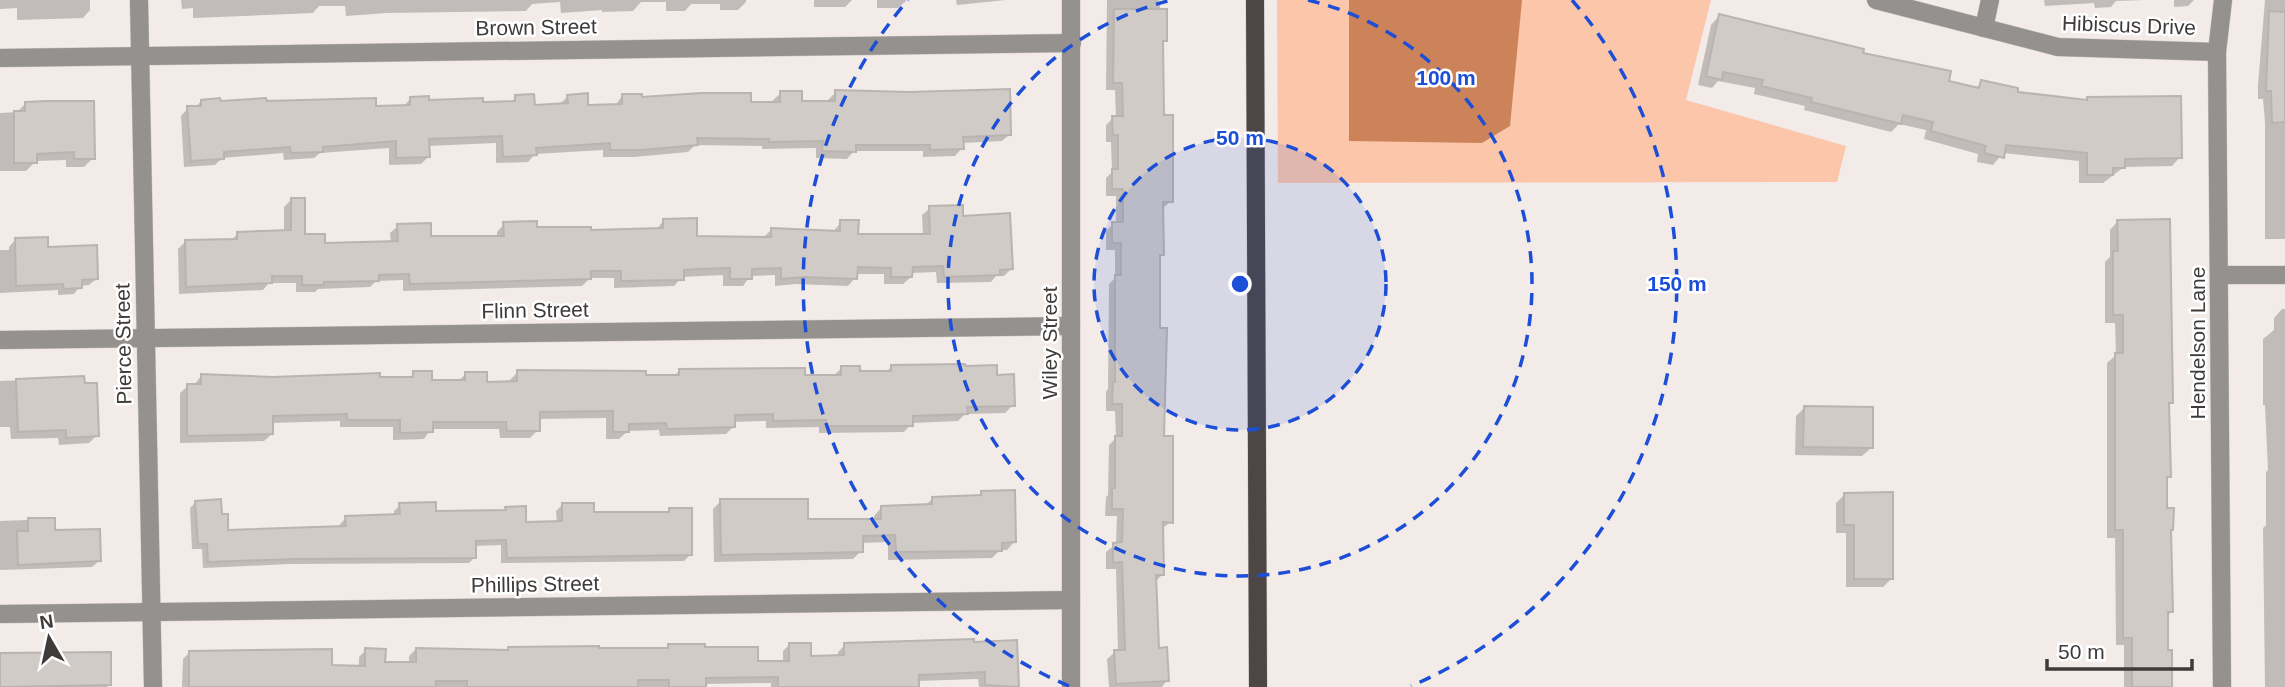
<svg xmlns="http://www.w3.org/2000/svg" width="2285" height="687" viewBox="0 0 2285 687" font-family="Arial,sans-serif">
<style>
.green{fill:#fbc6aa}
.water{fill:#cd8359}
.shadow{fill:#0003}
.building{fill:#d1cbc7;stroke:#bab4b0;stroke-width:2}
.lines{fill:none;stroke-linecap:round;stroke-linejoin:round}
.minor-casing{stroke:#cec8c5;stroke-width:19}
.major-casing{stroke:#cec8c5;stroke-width:19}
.minor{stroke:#94918f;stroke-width:18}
.major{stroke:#4c4745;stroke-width:18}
.ring{fill:none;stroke:#1d4ed8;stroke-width:3.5;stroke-dasharray:12 9}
.labels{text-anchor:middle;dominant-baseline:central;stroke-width:5;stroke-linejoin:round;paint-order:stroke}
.street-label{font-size:21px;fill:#3e3b3a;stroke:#fff}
.centre{fill:#1d4ed8;stroke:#fff;stroke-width:3.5}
.ring-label{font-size:21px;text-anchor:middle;font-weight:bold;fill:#1d4ed8;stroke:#fff;stroke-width:5;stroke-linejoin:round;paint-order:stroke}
</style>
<rect width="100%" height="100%" fill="#f2ebe8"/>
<polygon class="green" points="1277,0 1711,0 1686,100 1846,146 1837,182 1278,183"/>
<polygon class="water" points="1349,0 1522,0 1510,126 1482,143 1349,141"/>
<g class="shadow">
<polygon points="0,0 90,0 90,10 83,18 17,20 17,8 0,9"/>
<polygon points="181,0 746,0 746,2 738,10 720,10 720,4 691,4 685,11 666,11 666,2 641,2 633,11 602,12 602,10 561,13 560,2 532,4 526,11 387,13 346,16 345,6 319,6 313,13 193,18 193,8 182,9"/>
<polygon points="814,0 852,0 845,7 814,7"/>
<polygon points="877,0 906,0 906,1 898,8 877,8"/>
<polygon points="956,0 1006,0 957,5"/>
<polygon points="1107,0 1159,0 1165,40 1161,44 1163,117 1171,201 1162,209 1162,254 1158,259 1162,438 1171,522 1161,529 1162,575 1154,583 1157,650 1167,680 1162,687 1109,687 1107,659 1115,652 1118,652 1116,569 1106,569 1106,552 1116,544 1117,516 1105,516 1106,497 1108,495 1109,445 1116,438 1115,411 1106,411 1106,392 1108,389 1109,284 1115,278 1115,250 1106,250 1106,231 1113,224 1116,224 1116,196 1106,196 1106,178 1112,172 1111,142 1106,142 1106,125 1113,118 1116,118 1115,90 1106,90"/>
<polygon points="2044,0 2145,0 2116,1 2111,7 2095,8 2094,3 2045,6"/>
<polygon points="2174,0 2194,0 2188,6 2174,7"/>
<polygon points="2265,0 2285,0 2285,239 2265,239 2265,122 2263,99 2258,99 2258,85"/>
<polygon points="1719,16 1861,55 1975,89 1982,82 2015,93 2085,101 2087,99 2180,157 2172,166 2124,167 2103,183 2079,183 2079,161 2003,153 1993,165 1977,162 1978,154 1924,139 1926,130 1899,124 1891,132 1804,110 1805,106 1754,94 1755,88 1718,81 1712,88 1698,85 1711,25"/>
<polygon points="836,92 1010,134 1002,141 962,143 962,148 955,156 923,157 923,151 854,151 847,159 816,158 816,148 762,149 762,146 695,145 688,152 634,157 603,157 603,150 535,154 528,162 496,163 496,143 428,146 428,157 421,164 389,165 389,148 320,153 314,158 284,160 283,153 222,158 215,165 184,167 181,116 188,108 195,108 201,101 374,108 403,107 411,98 427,102 481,104 510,103 516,97 533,107 560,104 568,96 587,107 615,106 622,96 641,99 773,103 773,100 781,93 800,103 828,103 828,100"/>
<polygon points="26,103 93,158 84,167 66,167 66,160 36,161 26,171 0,171 0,113 17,112"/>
<polygon points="292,199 304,236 323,245 391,243 390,233 398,226 430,238 497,238 497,232 504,224 535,229 589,232 656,230 664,220 696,238 763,238 771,230 833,232 841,222 857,236 923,236 922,215 930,208 962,218 1012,268 1004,276 996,276 991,282 937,283 936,272 911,273 911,277 903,284 884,284 884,274 856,274 855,278 848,286 796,284 775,286 775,275 750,276 743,286 723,286 723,275 682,277 674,286 614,288 614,278 590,278 582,286 403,291 403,280 376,281 370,287 318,289 315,292 296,292 296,283 269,283 263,290 179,294 178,249 186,241 230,241 238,234 284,232 284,207"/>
<polygon points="2118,221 2171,402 2167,407 2169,476 2165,480 2165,509 2172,530 2169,532 2171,612 2166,617 2171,687 2124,687 2124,645 2116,645 2115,538 2107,538 2107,363 2116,355 2115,323 2105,323 2105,262 2110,257 2110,230"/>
<polygon points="15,240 46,249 96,279 89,285 80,286 74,294 58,295 58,290 0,293 0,250 9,250 9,247"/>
<polygon points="2282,309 2285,309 2285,687 2265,687 2263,528 2266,525 2266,472 2268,470 2265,405 2263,405 2263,339 2274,330 2274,318"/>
<polygon points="892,366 996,376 1013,405 1005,413 965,414 958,421 912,423 904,432 819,433 819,427 766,428 766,421 733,422 734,426 726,434 660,436 659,430 628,431 619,439 606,439 606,418 538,419 538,430 530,438 500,438 499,429 431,429 424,439 393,440 393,427 340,427 340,421 271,423 272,434 264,441 180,443 180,393 188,386 194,385 201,376 378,379 409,379 414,373 430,382 458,381 466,374 485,383 510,383 510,380 518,372 644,377 674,376 680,370 803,377 834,375 842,368 858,372 885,373"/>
<polygon points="83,378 97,435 89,443 59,445 58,438 11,439 10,427 0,427 0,381"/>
<polygon points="1805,407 1871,448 1862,456 1795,455 1796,416"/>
<polygon points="981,493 1014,542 1007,550 1000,550 992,558 888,560 888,542 861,543 861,551 853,559 714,562 713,509 721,501 807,521 874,521 874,516 881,508 925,506 933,498 978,497"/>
<polygon points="1845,494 1892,578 1883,587 1846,587 1846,533 1836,533 1836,503"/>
<polygon points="196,502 220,516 227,532 340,528 340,524 346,518 394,516 394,511 400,505 435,513 503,512 506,509 524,524 557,523 556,511 562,505 592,514 666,513 670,510 690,555 684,561 501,563 501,545 474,546 475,557 469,563 289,564 203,568 202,549 192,549 190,508"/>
<polygon points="53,519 53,532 99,561 92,567 0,570 0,521"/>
<polygon points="1015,642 1017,687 979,687 978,679 917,681 917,687 771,687 771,683 704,684 704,687 182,687 183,659 190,652 359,668 359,657 366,650 384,664 409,664 409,656 416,649 506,652 509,649 665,650 669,646 703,649 756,663 783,663 783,651 790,644 810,658 838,657 838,652 845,645"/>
<polygon points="0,655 109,684 107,687 0,687"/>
</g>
<g class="building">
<polygon points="1114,9 1167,9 1167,41 1163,41 1164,115 1173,115 1173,202 1163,202 1164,255 1160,255 1160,328 1167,328 1164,436 1173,436 1173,523 1163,522 1164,575 1156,575 1159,648 1167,647 1169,681 1116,684 1114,650 1125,650 1122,562 1113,563 1113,543 1122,542 1123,509 1112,509 1112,488 1115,488 1115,436 1122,436 1122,404 1112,404 1113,382 1115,382 1115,275 1121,275 1121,243 1112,243 1112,222 1123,222 1123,189 1112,189 1112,169 1118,169 1118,135 1113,135 1112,116 1123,116 1122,83 1113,83"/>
<polygon points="2269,11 2285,12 2285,122 2272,123 2271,91 2266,91"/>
<polygon points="1719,14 1864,49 1863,53 1951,71 1949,81 1979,88 1981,80 2018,88 2018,92 2087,100 2087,97 2181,96 2182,158 2125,159 2125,168 2113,168 2113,175 2087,175 2087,153 2006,145 2004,158 1984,153 1986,146 1931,131 1933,122 1903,115 1901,124 1811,102 1812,98 1761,86 1763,80 1723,72 1722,80 1706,76"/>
<polygon points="1010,89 1011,135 963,137 964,149 930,150 930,145 856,145 856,152 822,151 823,141 769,142 769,139 697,138 698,145 642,150 610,150 610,143 536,148 537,155 503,157 502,136 429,139 430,157 396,158 396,141 323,147 323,152 291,153 290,147 224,152 224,159 191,161 187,106 201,106 201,100 220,98 221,101 266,98 267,101 376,98 376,106 410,105 410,97 429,96 429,100 483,98 483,102 515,101 515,95 534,94 535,105 568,103 567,95 588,93 588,105 622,104 622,94 642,94 642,97 701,93 751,93 751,102 780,102 780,91 802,91 802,101 835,101 835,90 909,92"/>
<polygon points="47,101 94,101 95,159 74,159 74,152 37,154 37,163 14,163 14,111 25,111 25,102"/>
<polygon points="291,198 305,198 305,234 325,234 325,243 398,241 397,224 431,223 431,236 504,236 503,222 537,221 537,227 591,227 591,230 663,228 663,219 697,218 697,236 771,237 771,228 840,231 840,220 859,220 858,234 930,234 929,206 963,205 963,216 1010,213 1013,269 1000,270 1000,275 944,277 943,266 913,267 912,277 891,277 891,268 858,267 857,279 804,277 781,279 781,268 752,269 752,279 730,279 730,268 698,269 684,270 684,280 621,281 621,271 591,271 591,279 410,284 409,274 379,275 379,281 324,282 324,285 302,285 302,276 272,276 272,283 186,287 185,240 237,239 237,232 291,230"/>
<polygon points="2170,219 2173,403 2169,403 2171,477 2167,477 2167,508 2174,508 2173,530 2171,530 2173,612 2168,612 2168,650 2172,650 2172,687 2132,687 2132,638 2123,638 2123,530 2115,530 2115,353 2123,353 2123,315 2113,315 2113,251 2118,251 2117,220"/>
<polygon points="48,237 48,247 97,245 98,279 82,280 82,288 64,289 63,284 16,286 15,238"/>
<polygon points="965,364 966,366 997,365 997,375 1014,374 1015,406 967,407 968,414 913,416 913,426 826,426 826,420 773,421 773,414 735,415 735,427 667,429 666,423 629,424 629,432 613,432 613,411 540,412 540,431 507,431 506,422 433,422 433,432 400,433 400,420 347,420 347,414 273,416 273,434 187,436 187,384 201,384 201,374 273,377 380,373 380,377 413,377 413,371 432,371 432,380 465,380 465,372 487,372 487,382 517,381 517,370 646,371 646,375 679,375 679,369 805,368 805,375 841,375 841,366 860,366 860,371 891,371 891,365"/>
<polygon points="84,376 85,383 97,383 99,436 66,438 66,430 18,432 16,379"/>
<polygon points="1804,406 1873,407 1873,448 1803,447"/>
<polygon points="1015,490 1016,542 1002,543 1002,551 896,552 895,535 863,536 863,552 721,555 720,499 808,499 808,519 881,519 881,506 932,504 932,497 981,495 981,491"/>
<polygon points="1893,492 1893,579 1854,579 1854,525 1844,525 1844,493"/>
<polygon points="221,499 222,514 228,514 228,530 346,526 345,516 400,514 399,503 436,502 436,511 506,510 505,507 526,506 526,522 562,521 562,503 594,503 594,512 669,512 669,508 692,508 692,555 507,558 506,540 476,541 476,558 296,559 208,562 207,544 198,544 195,501"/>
<polygon points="28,518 55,518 55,530 100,529 101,561 18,565 17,531 28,531"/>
<polygon points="974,639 974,642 1017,640 1019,687 985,685 985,672 919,675 919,687 778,687 778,677 706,678 706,687 669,687 669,680 638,680 638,687 467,687 467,681 436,681 436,687 189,687 189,651 332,649 332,665 365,666 365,648 386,649 385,662 416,662 416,648 508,650 508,647 599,646 599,648 668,648 668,644 705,644 705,647 758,647 758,661 789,661 789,643 811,643 811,656 844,655 844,643"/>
<polygon points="111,652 111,685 0,687 0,653"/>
</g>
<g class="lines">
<g class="minor-casing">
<g id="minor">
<polyline points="139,0 153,687"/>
<polyline points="1071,0 1071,687"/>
<polyline points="1876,0 2058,47 2217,52"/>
<polyline points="1984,28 1990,0"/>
<polyline points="0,58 1072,43"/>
<polyline points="2220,275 2285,275"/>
<polyline points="0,340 1071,326"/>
<polyline points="0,614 1071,600"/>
<polyline points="2222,687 2217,52 2223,0"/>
</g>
</g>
<g class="major-casing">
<polyline id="major" points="1255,0 1258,687"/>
</g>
<use href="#minor" class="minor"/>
<use href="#major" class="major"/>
</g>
<circle cx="1240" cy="284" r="146" fill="#1d4ed8" fill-opacity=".12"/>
<g class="ring">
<circle cx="1240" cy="284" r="146"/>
<path d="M1308 0A292 292 0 1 1 1172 0"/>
<path d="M1069 686A437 437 0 0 1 908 0M1572 0A437 437 0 0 1 1411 686"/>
</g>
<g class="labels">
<g class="street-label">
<text transform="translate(2129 25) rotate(2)">Hibiscus Drive</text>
<text transform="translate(536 27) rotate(-1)">Brown Street</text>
<text transform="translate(535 310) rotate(-1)">Flinn Street</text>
<text transform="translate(1049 343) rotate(-90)">Wiley Street</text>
<text transform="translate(2197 343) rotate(-90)">Hendelson Lane</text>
<text transform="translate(123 344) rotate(-91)">Pierce Street</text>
<text transform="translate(535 584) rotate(-1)">Phillips Street</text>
</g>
</g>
<circle cx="1240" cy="284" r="10" class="centre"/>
<g class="ring-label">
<text x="1446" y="85">100 m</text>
<text x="1240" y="145">50 m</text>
<text x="1677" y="291">150 m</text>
</g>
<g transform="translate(49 638) rotate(351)" stroke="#ffffff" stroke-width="5" paint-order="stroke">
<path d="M0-5L12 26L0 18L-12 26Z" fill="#3e3b3a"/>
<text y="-10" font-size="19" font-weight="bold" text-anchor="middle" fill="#3e3b3a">N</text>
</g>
<path d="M2047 659v10h145v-10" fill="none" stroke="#3e3b3a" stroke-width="3.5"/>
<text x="2058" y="659" font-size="21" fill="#3e3b3a" stroke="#ffffff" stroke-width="5" paint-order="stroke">50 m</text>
</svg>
